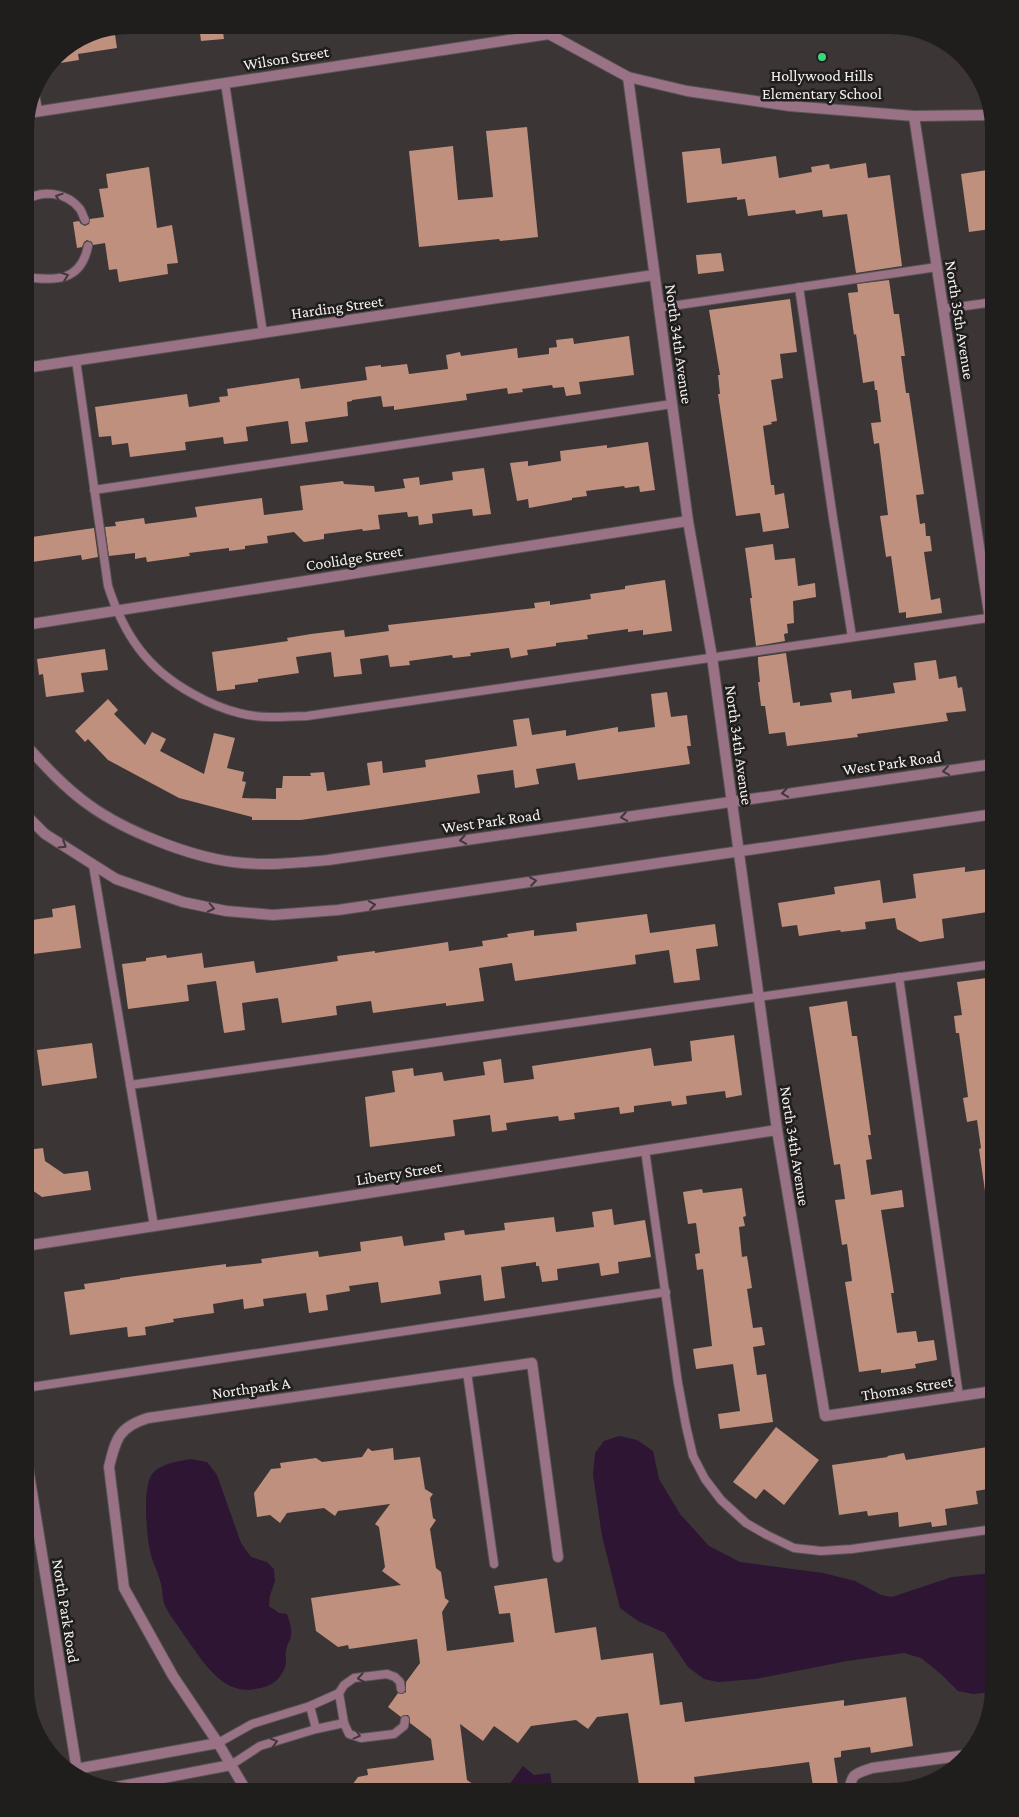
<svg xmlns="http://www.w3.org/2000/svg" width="1019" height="1817" viewBox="0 0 1019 1817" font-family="'Crimson Pro',serif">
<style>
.water{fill:#2d1533}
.building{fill:#bf907d}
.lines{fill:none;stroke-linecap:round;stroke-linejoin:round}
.service-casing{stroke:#595353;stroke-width:10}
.minor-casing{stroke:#595353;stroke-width:12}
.tertiary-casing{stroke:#595353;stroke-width:12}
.service{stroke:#997286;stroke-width:8}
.minor{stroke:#997286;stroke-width:10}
.tertiary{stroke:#997286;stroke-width:10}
.oneway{stroke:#44373c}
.poi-dot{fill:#37d880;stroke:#201d1d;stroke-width:2}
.labels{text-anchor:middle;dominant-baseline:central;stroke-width:5;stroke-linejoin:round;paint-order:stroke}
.street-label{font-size:16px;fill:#f4f0f0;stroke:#201d1d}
.poi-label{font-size:16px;fill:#f4f0f0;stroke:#201d1d}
</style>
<rect width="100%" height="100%" fill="#3b3535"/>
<g class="water">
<polygon points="619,1436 637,1440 653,1451 659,1479 680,1514 709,1546 740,1562 823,1573 855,1581 881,1595 892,1597 952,1577 994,1573 993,1692 973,1694 958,1691 941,1674 921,1658 904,1653 847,1661 755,1679 718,1682 704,1679 688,1667 665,1633 638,1621 620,1608 602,1536 593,1475 595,1453 604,1441"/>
<path d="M191 1459 207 1462 217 1475 241 1543 251 1557 267 1562 274 1569 275 1581 270 1595 269 1606 279 1613 287 1614C290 1622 293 1632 290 1640 289 1642 287 1644 287 1647 283 1659 290 1661 281 1675 274 1685 266 1687 255 1689 221 1696 201 1658 184 1635 178 1625 168 1614 164 1603 162 1597 163 1590 161 1584 159 1575 155 1567 152 1559 147 1542 141 1487 153 1473 162 1463 179 1461 191 1459Z"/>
<polygon points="523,1766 534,1775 550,1773 553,1792 516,1792 508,1786"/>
</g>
<g class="building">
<polygon points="199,25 222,25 224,39 201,41"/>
<polygon points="114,28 117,48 78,54 79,60 48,65 56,55 89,33"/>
<polygon points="527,127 538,237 500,241 499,239 419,247 409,151 453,146 458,200 493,197 486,131"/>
<polygon points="720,148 722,164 776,156 779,178 812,172 811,167 829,164 830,169 866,163 868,178 890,175 902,266 856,273 847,214 823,217 822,210 796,214 795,210 748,216 745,199 737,200 737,197 687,203 682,152"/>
<polygon points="149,167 157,228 172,225 178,263 167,264 168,274 119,282 117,269 109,270 105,243 93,245 92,242 87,240 84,242 82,247 77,248 73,222 79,221 81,224 85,226 89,224 90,219 104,217 99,189 108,188 106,174"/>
<polygon points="994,169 994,199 986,200 991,229 969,232 961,174"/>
<polygon points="721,253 724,271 698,274 696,255"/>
<polygon points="889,280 894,314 899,314 905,356 901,356 906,393 909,393 924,494 916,495 920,524 925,523 926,536 930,536 932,551 924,552 931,600 940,598 942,613 906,618 906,612 899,613 891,556 886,557 880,516 888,515 879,443 874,444 871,423 881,422 877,390 875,390 874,381 863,383 856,334 854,335 848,293 858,292 857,284"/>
<polygon points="790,299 797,352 780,354 783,378 771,380 777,421 771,422 772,424 763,426 771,485 774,485 775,495 784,493 789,528 763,532 760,513 736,516 718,394 720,394 718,375 720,375 709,310"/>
<polygon points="629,336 634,375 579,382 581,394 566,396 564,387 553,388 552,385 522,389 523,392 508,394 507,388 466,394 467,400 394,410 394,406 383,407 381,396 352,400 352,401 347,402 348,416 305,422 308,442 291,444 288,421 246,427 248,441 224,444 223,437 185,442 186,450 130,457 128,443 112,445 111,436 99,437 95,407 187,394 189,407 220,402 219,397 228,396 227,389 299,378 301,389 367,380 365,367 381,365 381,367 407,364 409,374 448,369 446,355 460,352 461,356 517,348 518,358 549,354 549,348 557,347 556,340 573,338 574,344"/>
<polygon points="648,442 655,490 640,492 639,486 625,488 624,486 586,491 587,496 572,498 572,500 529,508 528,499 517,501 510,463 528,461 528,466 561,461 560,451 607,445 607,448"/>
<polygon points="484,468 491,514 473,516 472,509 432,514 433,523 419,525 418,516 408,517 407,512 378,515 380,529 363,531 362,529 324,534 324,539 304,542 294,532 267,536 268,543 245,546 245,549 229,551 229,548 189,553 190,556 147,562 146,557 135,559 135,553 109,556 105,527 116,526 115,522 144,518 145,524 197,517 195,507 262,498 264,515 303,510 300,486 343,481 344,484 374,486 375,492 405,488 403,479 419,477 420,485 453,480 452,472"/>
<polygon points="94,528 98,557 82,560 81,555 25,563 25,538"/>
<polygon points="773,544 775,560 795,558 798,586 815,583 816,597 793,601 794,623 787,624 788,633 784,634 785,641 756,646 750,598 752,598 745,548"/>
<polygon points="665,580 672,631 643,635 643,630 628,632 628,629 587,635 588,639 556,643 556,646 527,650 528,655 511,658 509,648 470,653 471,656 453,658 452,655 409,661 410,665 390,667 388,655 360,659 362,674 334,677 331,652 296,657 299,673 258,679 258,682 235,685 235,689 217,691 212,652 288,641 287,638 311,634 344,630 345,637 389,631 388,625 535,608 534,603 550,601 550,605 591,599 590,594 625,589 625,586"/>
<polygon points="105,649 108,670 81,673 84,692 46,697 43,674 39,675 37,659"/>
<polygon points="786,653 793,703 800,702 800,706 832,702 830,693 851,690 852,699 895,693 893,683 916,680 914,663 936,660 939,679 956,676 958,688 962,687 966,711 946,713 948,721 857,734 858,737 787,746 785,732 769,734 765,706 761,706 758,682 760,682 758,662 758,657"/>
<polygon points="667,692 671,717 687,715 691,746 687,746 690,764 578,780 575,763 536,769 539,784 515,788 513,770 477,775 480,793 301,820 252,820 252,817 179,798 108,760 88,739 85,742 75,731 108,699 118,710 114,714 145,745 152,732 166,739 160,751 204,774 214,733 235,738 227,768 244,772 242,781 246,782 242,798 276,799 276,788 282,788 283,776 311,776 310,773 324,772 327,791 370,785 367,763 382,761 383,773 426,767 425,760 517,746 513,720 529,718 532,735 566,730 566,736 618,727 618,732 655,727 651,694"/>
<polygon points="965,867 965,872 994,868 994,911 942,919 944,938 920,942 897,929 895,918 865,922 866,929 841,932 840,930 799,936 797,925 782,927 778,903 835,894 834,887 880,880 883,903 916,898 913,874"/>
<polygon points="75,905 81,948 25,955 25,921 53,917 52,909"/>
<polygon points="647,914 650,933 715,924 718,946 696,949 700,980 674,983 669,950 635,955 636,964 515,981 512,963 479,968 484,1001 446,1006 446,1003 373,1013 371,1001 336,1006 337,1015 282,1023 278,998 242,1003 245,1030 224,1033 216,981 187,985 189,1001 128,1009 122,964 146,961 146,958 166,955 167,958 202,953 204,968 254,961 256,973 338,961 337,956 375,951 375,953 448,942 449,951 483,946 482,941 508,937 507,934 534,930 534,936 577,931 576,923"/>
<polygon points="994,977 994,1190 985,1191 979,1149 981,1148 977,1120 967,1122 963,1098 968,1097 959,1033 956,1033 954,1016 962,1015 957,982"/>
<polygon points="847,1001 852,1036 857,1036 871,1135 868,1135 872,1159 866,1160 871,1195 902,1190 904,1207 881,1210 894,1293 891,1293 897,1333 916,1331 918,1342 934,1340 937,1360 915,1364 916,1368 881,1373 881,1369 859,1372 845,1282 852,1281 847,1244 842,1245 835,1200 845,1199 840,1164 834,1165 809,1007"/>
<polygon points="734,1035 742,1095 726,1098 725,1091 686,1096 687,1104 672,1106 671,1101 634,1106 634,1112 620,1114 619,1107 574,1113 575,1119 559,1121 558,1116 527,1120 506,1123 507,1130 492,1132 490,1115 453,1120 455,1136 370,1147 365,1097 395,1092 392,1071 413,1068 414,1076 442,1072 444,1081 485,1075 483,1062 501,1059 504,1083 534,1079 532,1066 651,1048 654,1066 692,1061 690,1041"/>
<polygon points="92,1043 97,1078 42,1086 37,1050"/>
<polygon points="43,1148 45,1161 64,1174 88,1171 91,1190 42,1197 32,1190 26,1150"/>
<polygon points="742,1188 746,1216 743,1217 745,1226 739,1227 742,1257 747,1256 752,1288 747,1289 753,1328 762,1327 765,1345 753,1347 757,1375 766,1374 773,1422 720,1429 718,1414 740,1411 733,1364 696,1369 693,1349 712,1346 703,1269 697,1270 695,1254 700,1253 696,1223 688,1224 683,1192 702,1189 703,1193"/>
<polygon points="612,1209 614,1225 645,1220 651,1257 618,1262 619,1273 601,1276 599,1263 557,1269 558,1280 542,1282 539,1266 536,1266 536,1262 501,1267 505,1298 484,1301 481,1275 439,1281 441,1294 381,1303 378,1282 349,1286 350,1291 326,1295 328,1310 309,1313 306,1293 263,1299 264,1306 244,1309 243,1299 213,1304 214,1313 173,1319 174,1322 145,1327 146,1335 128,1337 127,1327 70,1335 64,1292 85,1289 84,1284 120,1279 120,1278 226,1264 226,1267 262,1263 261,1259 318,1251 319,1257 361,1251 360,1242 402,1236 404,1246 445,1240 444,1233 464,1230 465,1235 505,1230 504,1223 554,1217 556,1232 594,1227 592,1212"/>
<polygon points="776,1427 819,1460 784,1505 764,1489 756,1499 733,1482"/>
<polygon points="994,1446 994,1488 976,1491 978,1504 945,1509 947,1525 932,1527 931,1522 899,1527 898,1512 868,1516 867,1511 839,1515 832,1465 888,1457 887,1456 904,1453 906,1460"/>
<polygon points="368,1448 372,1451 393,1448 394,1460 420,1457 425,1489 433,1494 430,1498 433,1518 436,1520 430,1529 436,1568 441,1572 445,1598 449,1601 442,1612 447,1651 514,1642 510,1613 499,1614 494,1586 547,1578 555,1633 596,1627 601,1660 653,1653 660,1705 682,1702 685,1722 844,1700 844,1706 906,1697 913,1746 871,1753 870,1747 841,1751 841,1757 834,1758 839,1792 814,1792 809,1762 694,1777 696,1792 640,1792 628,1713 597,1717 588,1729 576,1720 531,1726 518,1743 494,1726 483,1741 460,1724 467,1780 485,1792 347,1792 358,1777 368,1775 367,1769 434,1760 431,1739 410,1723 410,1718 408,1715 404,1715 401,1717 388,1707 398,1693 402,1694 406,1692 406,1682 420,1663 417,1639 349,1649 348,1645 338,1647 316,1631 311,1598 401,1585 382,1571 385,1567 379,1527 375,1524 390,1504 338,1511 335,1516 324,1508 287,1513 280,1523 270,1515 257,1517 254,1493 271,1469 281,1468 280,1463 316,1458 322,1462 362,1457"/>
</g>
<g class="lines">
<g class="service-casing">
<g id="service">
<polyline points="225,83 263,333"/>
<polyline points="34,88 38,111"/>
<path d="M25 201C41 189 67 192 80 209 82 212 83 216 85 220"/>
<path d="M25 277C55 281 81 282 88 246"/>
<polyline points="799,287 833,518 852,637"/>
<polyline points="658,308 937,267"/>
<polyline points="943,309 994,302"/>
<path d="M76 360 108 586C124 635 147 669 193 694 207 702 223 709 239 713 261 719 285 717 307 716L994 617"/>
<polyline points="94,490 672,404"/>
<polyline points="93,865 154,1226"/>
<polyline points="899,977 959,1396"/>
<polyline points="130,1085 994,964"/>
<polyline points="645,1150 678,1383 686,1426 693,1456 705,1479 721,1500 746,1523 767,1535 794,1548 821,1551 852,1549 994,1529"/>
<polyline points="467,1372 494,1564"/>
<polyline points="25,1388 666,1292"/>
<polyline points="339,1693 344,1723"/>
<polyline points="310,1706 339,1693 344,1685 354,1678 387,1674 395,1677 400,1682 401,1689"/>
<polyline points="316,1729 344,1723 349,1734 361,1738 394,1734 404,1726 405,1720"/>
<polyline points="218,1743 252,1724 310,1706 316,1729 260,1746 231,1765"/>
</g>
</g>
<g class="minor-casing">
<g id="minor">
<polyline points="539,25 549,34 628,77 687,91 790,106 914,116 991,115"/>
<polyline points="628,77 672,404 688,521 712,657 777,1130 825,1416 994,1391"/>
<polyline points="28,113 549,34"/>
<polyline points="914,116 994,646"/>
<polyline points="25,368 654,275"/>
<polyline points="25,625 688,521"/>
<polyline points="25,1246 777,1130"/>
<polyline points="76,1769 218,1743"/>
<polyline points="111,1788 231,1765"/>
<path d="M247 1792 218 1743 173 1676 124 1588 109 1467C116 1438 119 1427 148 1418L532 1363 558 1557"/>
<path d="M850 1792C850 1774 856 1773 872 1768L966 1755"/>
</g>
</g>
<g class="tertiary-casing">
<g id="tertiary">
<path d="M25 744C45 766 65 788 89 805 125 831 188 856 233 862 265 866 296 863 328 860L994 764"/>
<polyline points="25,814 45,834 116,879 183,902 226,911 273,915 338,910 994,814"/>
<polyline points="25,1449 78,1777"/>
</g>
</g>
<use href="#service" class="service"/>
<use href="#minor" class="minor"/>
<use href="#tertiary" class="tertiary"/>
</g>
<defs><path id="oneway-chevron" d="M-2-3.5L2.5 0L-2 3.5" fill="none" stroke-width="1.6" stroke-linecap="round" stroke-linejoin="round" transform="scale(1.25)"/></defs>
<g class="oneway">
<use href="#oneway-chevron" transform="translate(59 197) rotate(-162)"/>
<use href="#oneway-chevron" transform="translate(65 276) rotate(-20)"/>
<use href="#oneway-chevron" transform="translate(946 771) rotate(172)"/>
<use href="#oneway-chevron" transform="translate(785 793) rotate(172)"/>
<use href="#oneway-chevron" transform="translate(624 817) rotate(172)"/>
<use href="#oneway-chevron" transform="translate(463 840) rotate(172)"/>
<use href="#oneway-chevron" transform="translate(63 845) rotate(32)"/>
<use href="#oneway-chevron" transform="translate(533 881) rotate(-8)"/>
<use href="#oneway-chevron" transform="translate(372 905) rotate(-8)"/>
<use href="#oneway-chevron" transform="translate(211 908) rotate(12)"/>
<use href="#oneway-chevron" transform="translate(361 1678) rotate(170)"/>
<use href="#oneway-chevron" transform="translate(357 1735) rotate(15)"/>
<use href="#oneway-chevron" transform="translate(274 1742) rotate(-17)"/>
</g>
<circle class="poi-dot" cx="822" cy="57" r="5"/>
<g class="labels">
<g class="street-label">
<text transform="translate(286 58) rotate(-9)">Wilson Street</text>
<text transform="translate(337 307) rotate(-8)">Harding Street</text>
<text transform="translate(960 320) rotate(81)">North 35th Avenue</text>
<text transform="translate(679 344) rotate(82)">North 34th Avenue</text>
<text transform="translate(354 558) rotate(-9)">Coolidge Street</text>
<text transform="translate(739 745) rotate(82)">North 34th Avenue</text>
<text transform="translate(892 763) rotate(-8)">West Park Road</text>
<text transform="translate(491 821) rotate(-8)">West Park Road</text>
<text transform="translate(795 1146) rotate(81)">North 34th Avenue</text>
<text transform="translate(399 1173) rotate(-9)">Liberty Street</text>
<text transform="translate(251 1388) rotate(-8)">Northpark A</text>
<text transform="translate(907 1388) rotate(-9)">Thomas Street</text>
<text transform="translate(66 1611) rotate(81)">North Park Road</text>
</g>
<g class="poi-label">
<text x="822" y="75">Hollywood Hills<tspan x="822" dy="18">Elementary School</tspan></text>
</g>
</g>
<path d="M0 0H1019V1817H0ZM129 34H890A95 95 0 0 1 985 129V1688A95 95 0 0 1 890 1783H129A95 95 0 0 1 34 1688V129A95 95 0 0 1 129 34Z" fill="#201d1d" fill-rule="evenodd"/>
</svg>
